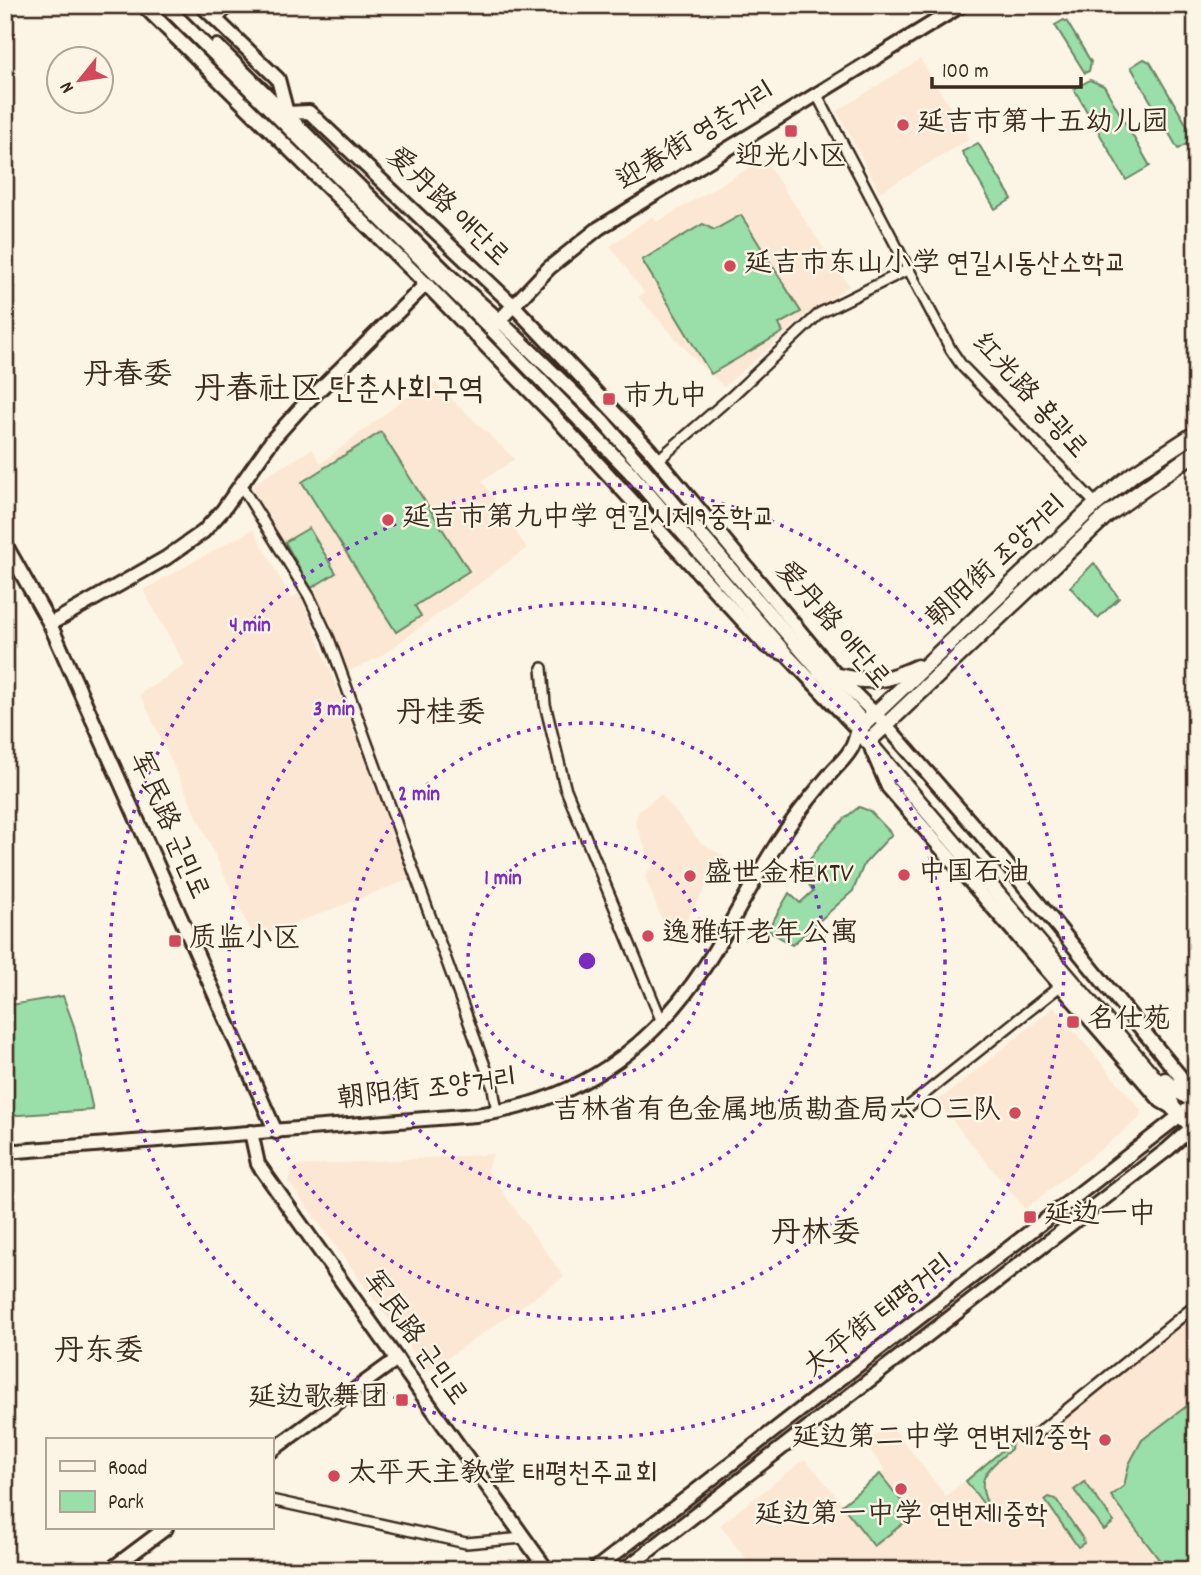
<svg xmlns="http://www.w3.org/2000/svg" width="1201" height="1575" viewBox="0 0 1201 1575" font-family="Dekko,'LXGW WenKai TC','Poor Story',sans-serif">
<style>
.built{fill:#fce7d4}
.green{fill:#9adea9;stroke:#6a8464;stroke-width:2}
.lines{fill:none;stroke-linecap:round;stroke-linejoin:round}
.street-casing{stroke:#3b2a1e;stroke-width:14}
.secondary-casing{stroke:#3b2a1e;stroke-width:18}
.primary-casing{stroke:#3b2a1e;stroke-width:19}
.street{stroke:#fcf5e5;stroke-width:9}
.secondary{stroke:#fcf5e5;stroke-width:12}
.primary{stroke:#fcf5e5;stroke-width:14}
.ring{fill:none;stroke:#7b2cbf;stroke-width:3.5;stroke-dasharray:3.5 7}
.poi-dot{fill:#d1495b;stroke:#fcf5e5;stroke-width:2.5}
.labels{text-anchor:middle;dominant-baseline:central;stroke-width:5;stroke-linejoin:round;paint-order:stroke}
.poi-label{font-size:28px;fill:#3b2a1e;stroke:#fcf5e5;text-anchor:start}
.street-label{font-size:28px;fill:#3b2a1e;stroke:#fcf5e5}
.neighbourhood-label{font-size:30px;fill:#3b2a1e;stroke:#fcf5e5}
.quarter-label{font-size:32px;fill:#3b2a1e;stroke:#fcf5e5}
.centre{fill:#7b2cbf;stroke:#fcf5e5;stroke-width:3.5}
.ring-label{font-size:21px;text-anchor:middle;font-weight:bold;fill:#7b2cbf;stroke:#fcf5e5;stroke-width:5;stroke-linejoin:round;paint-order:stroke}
</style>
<rect width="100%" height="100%" fill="#fcf5e5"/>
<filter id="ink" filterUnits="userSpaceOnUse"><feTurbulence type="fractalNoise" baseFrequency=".0143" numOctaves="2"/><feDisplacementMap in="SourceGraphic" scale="14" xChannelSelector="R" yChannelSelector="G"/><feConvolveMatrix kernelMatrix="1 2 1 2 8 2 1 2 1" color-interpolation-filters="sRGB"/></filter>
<g filter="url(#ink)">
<g class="built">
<polygon points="920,59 970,139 880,192 837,111"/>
<polygon points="764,159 849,286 804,317 724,387 698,363 638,297 644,293 610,246 653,216 657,222"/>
<polygon points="430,379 515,459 482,481 527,548 380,657 345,673 313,596 252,493 253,484 312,449 321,463"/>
<polygon points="253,529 291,598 300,593 411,879 254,939 140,694 185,665 143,590"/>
<polygon points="661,794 700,842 723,856 672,947 645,876 652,866 635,822 639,811"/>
<polygon points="1054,1007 1141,1110 1140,1118 1025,1209 937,1102"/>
<polygon points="493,1154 487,1170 564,1277 427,1372 288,1181 294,1166"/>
<polygon points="1196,1314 1196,1570 754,1570 720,1525 805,1459 843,1504 885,1470 865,1443 890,1424 946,1496 1032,1425 1042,1437"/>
</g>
<g class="green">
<polygon points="1064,20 1067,22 1091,62 1089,71 1085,73 1055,25"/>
<polygon points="1144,59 1150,62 1195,139 1178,149 1131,67"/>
<polygon points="1090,80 1104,86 1150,166 1126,180 1074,89"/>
<polygon points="978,143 1012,199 995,209 962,152"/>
<polygon points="741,215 801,312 779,324 783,332 711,374 642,260 703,224 714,230"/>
<polygon points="381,432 469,571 415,606 421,616 396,632 302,482"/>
<polygon points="309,528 336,573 311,588 285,542"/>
<polygon points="1094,563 1119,598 1098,618 1070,587"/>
<path d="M859 807 870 811 892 834 864 864 853 891 792 945 768 930 789 893 800 903 813 891 801 872C818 847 834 825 859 807Z"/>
<polygon points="63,996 74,1026 93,1110 5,1116 5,1006"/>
<polygon points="1196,1399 1196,1570 1167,1570 1111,1496 1124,1486 1129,1464 1142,1440"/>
<path d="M1012 1442 1011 1449C982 1474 974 1479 993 1516L966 1481Z"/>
<polygon points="880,1474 913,1516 874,1546 842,1505"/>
<polygon points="1085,1482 1114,1522 1104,1530 1074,1490"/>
<polygon points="1049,1497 1056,1499 1083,1539 1084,1543 1078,1547 1045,1500"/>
</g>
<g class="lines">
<g class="street-casing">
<g id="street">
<polyline points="216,20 232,5"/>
<polyline points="816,93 951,350 962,366 1096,504"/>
<polyline points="658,460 732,396 820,313 909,269"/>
<polyline points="240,484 309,596 329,639 493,1088 497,1112"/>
<polyline points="542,668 545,704 565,787 662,1022"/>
<polyline points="903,1111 1060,986"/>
<polyline points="1038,1433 1196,1305"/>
<polyline points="271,1500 466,1543 524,1538"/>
</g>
</g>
<g class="secondary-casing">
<g id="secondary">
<polyline points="143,5 426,284 557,419 766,646 785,654"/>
<polyline points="201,5 278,79 287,113"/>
<polyline points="217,46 452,278 499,320 602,420 864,723"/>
<polyline points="287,113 309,112 514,306 649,449 837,676 886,725 999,855 1180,1076 1186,1094"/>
<polyline points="494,326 549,268 599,228 962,5"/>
<polyline points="5,544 50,624 276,1132"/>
<polyline points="50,624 166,558 203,532 223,510 273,439 299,410 426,284"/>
<polyline points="872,750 888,787 1161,1101 1173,1108"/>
<polyline points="251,1132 258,1164 547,1570"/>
<path d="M5 1152 476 1115C577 1102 650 1050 705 966 733 923 755 875 784 833 798 812 814 793 830 774 837 765 849 756 853 745 855 741 856 735 858 730L788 656 630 472 491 329 165 5"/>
<polyline points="271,1451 397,1359"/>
<polyline points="110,1570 166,1528"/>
<polyline points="594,1570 1196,1103"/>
<polyline points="624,1570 1168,1149 1196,1124"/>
</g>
</g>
<g class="primary-casing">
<g id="primary">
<polyline points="1196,433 1133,474 1096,504 858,730 1168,1094 1173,1108 1196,1130"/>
<path d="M820 672C865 681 873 687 917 667"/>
<polyline points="868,742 1106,516 1196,452"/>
<path d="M1165 1080C1174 1091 1186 1094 1196 1103"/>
</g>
</g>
<use href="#street" class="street"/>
<use href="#secondary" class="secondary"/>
<use href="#primary" class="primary"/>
</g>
</g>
<g class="ring">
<circle cx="587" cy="961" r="119"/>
<circle cx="587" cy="961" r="238"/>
<circle cx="587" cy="961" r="358"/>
<circle cx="587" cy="961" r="477"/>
</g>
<g class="poi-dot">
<circle cx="903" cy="125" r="7"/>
<rect x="784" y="124" width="14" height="14" rx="3.5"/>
<circle cx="730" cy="266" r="7"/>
<rect x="602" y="392" width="14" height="14" rx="3.5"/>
<circle cx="388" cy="520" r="7"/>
<circle cx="904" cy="875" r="7"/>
<circle cx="690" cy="876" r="7"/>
<circle cx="648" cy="936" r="7"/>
<rect x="168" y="934" width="14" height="14" rx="3.5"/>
<rect x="1066" y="1015" width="14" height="14" rx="3.5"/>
<circle cx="1015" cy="1113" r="7"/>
<rect x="1023" y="1210" width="14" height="14" rx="3.5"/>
<rect x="395" y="1393" width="14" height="14" rx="3.5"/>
<circle cx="1105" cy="1440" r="7"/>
<circle cx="334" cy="1476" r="7"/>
<circle cx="901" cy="1489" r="7"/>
</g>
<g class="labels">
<g class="poi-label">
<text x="917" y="125">延吉市第十五幼儿园</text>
<text x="791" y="159" text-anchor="middle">迎光小区</text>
<text x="744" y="266">延吉市东山小学 연길시동산소학교</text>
<text x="623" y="399">市九中</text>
<text x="402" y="520">延吉市第九中学 연길시제9중학교</text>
<text x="918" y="875">中国石油</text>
<text x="704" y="876">盛世金柜KTV</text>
<text x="662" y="936">逸雅轩老年公寓</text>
<text x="189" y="941">质监小区</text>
<text x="1087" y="1022">名仕苑</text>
<text x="1001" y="1113" text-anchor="end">吉林省有色金属地质勘查局六〇三队</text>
<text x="1044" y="1217">延边一中</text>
<text x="388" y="1400" text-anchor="end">延边歌舞团</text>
<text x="1091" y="1440" text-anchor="end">延边第二中学 연변제2중학</text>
<text x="348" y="1476">太平天主教堂 태평천주교회</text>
<text x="901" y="1517" text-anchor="middle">延边第一中学 연변제1중학</text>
</g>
<g class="street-label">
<text transform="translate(697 138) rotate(-32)">迎春街 영춘거리</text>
<text transform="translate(446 208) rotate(44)">爱丹路 애단로</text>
<text transform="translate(1028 397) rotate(48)">红光路 홍광로</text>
<text transform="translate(998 563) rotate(-43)">朝阳街 조양거리</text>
<text transform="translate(831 626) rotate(49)">爱丹路 애단로</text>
<text transform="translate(167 826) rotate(66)">军民路 군민로</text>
<text transform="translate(427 1091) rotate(-7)">朝阳街 조양거리</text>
<text transform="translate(880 1317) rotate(-38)">太平街 태평거리</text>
<text transform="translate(413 1339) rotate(54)">军民路 군민로</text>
</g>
<g class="neighbourhood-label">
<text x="128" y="377">丹春委</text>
<text x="441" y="715">丹桂委</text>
<text x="816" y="1235">丹林委</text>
<text x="99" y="1353">丹东委</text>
</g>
<g class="quarter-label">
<text x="339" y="392">丹春社区 단춘사회구역</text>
</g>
</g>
<circle cx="587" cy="961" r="10" class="centre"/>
<g class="ring-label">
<text x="250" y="631">4 min</text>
<text x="334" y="715">3 min</text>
<text x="419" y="800">2 min</text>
<text x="503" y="884">1 min</text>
</g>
<rect width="1201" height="1575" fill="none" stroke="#fcf5e5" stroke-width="28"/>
<rect x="14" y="14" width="1173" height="1547" fill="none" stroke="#3b2a1e" stroke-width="2.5" filter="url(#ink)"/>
<rect x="46" y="1438" width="228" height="91" fill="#fcf5e5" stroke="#afa495" stroke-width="2"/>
<rect x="60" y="1461" width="35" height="10" fill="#fcf5e5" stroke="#afa495" stroke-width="2"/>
<text x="108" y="1474" font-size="21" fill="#3b2a1e">Road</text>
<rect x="60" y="1491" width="35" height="21" fill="#9adea9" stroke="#afa495" stroke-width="2"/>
<text x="108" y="1508" font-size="21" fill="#3b2a1e">Park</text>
<g transform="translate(80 80) rotate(240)"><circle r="33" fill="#fcf5e5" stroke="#afa495" stroke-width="2"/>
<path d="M0-5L12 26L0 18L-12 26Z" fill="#d1495b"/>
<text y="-10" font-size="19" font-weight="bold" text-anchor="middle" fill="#3b2a1e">N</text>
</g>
<path d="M932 77v10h149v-10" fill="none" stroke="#3b2a1e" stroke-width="3.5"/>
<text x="942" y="77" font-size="21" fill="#3b2a1e" stroke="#fcf5e5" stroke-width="5" paint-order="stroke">100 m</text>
</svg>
